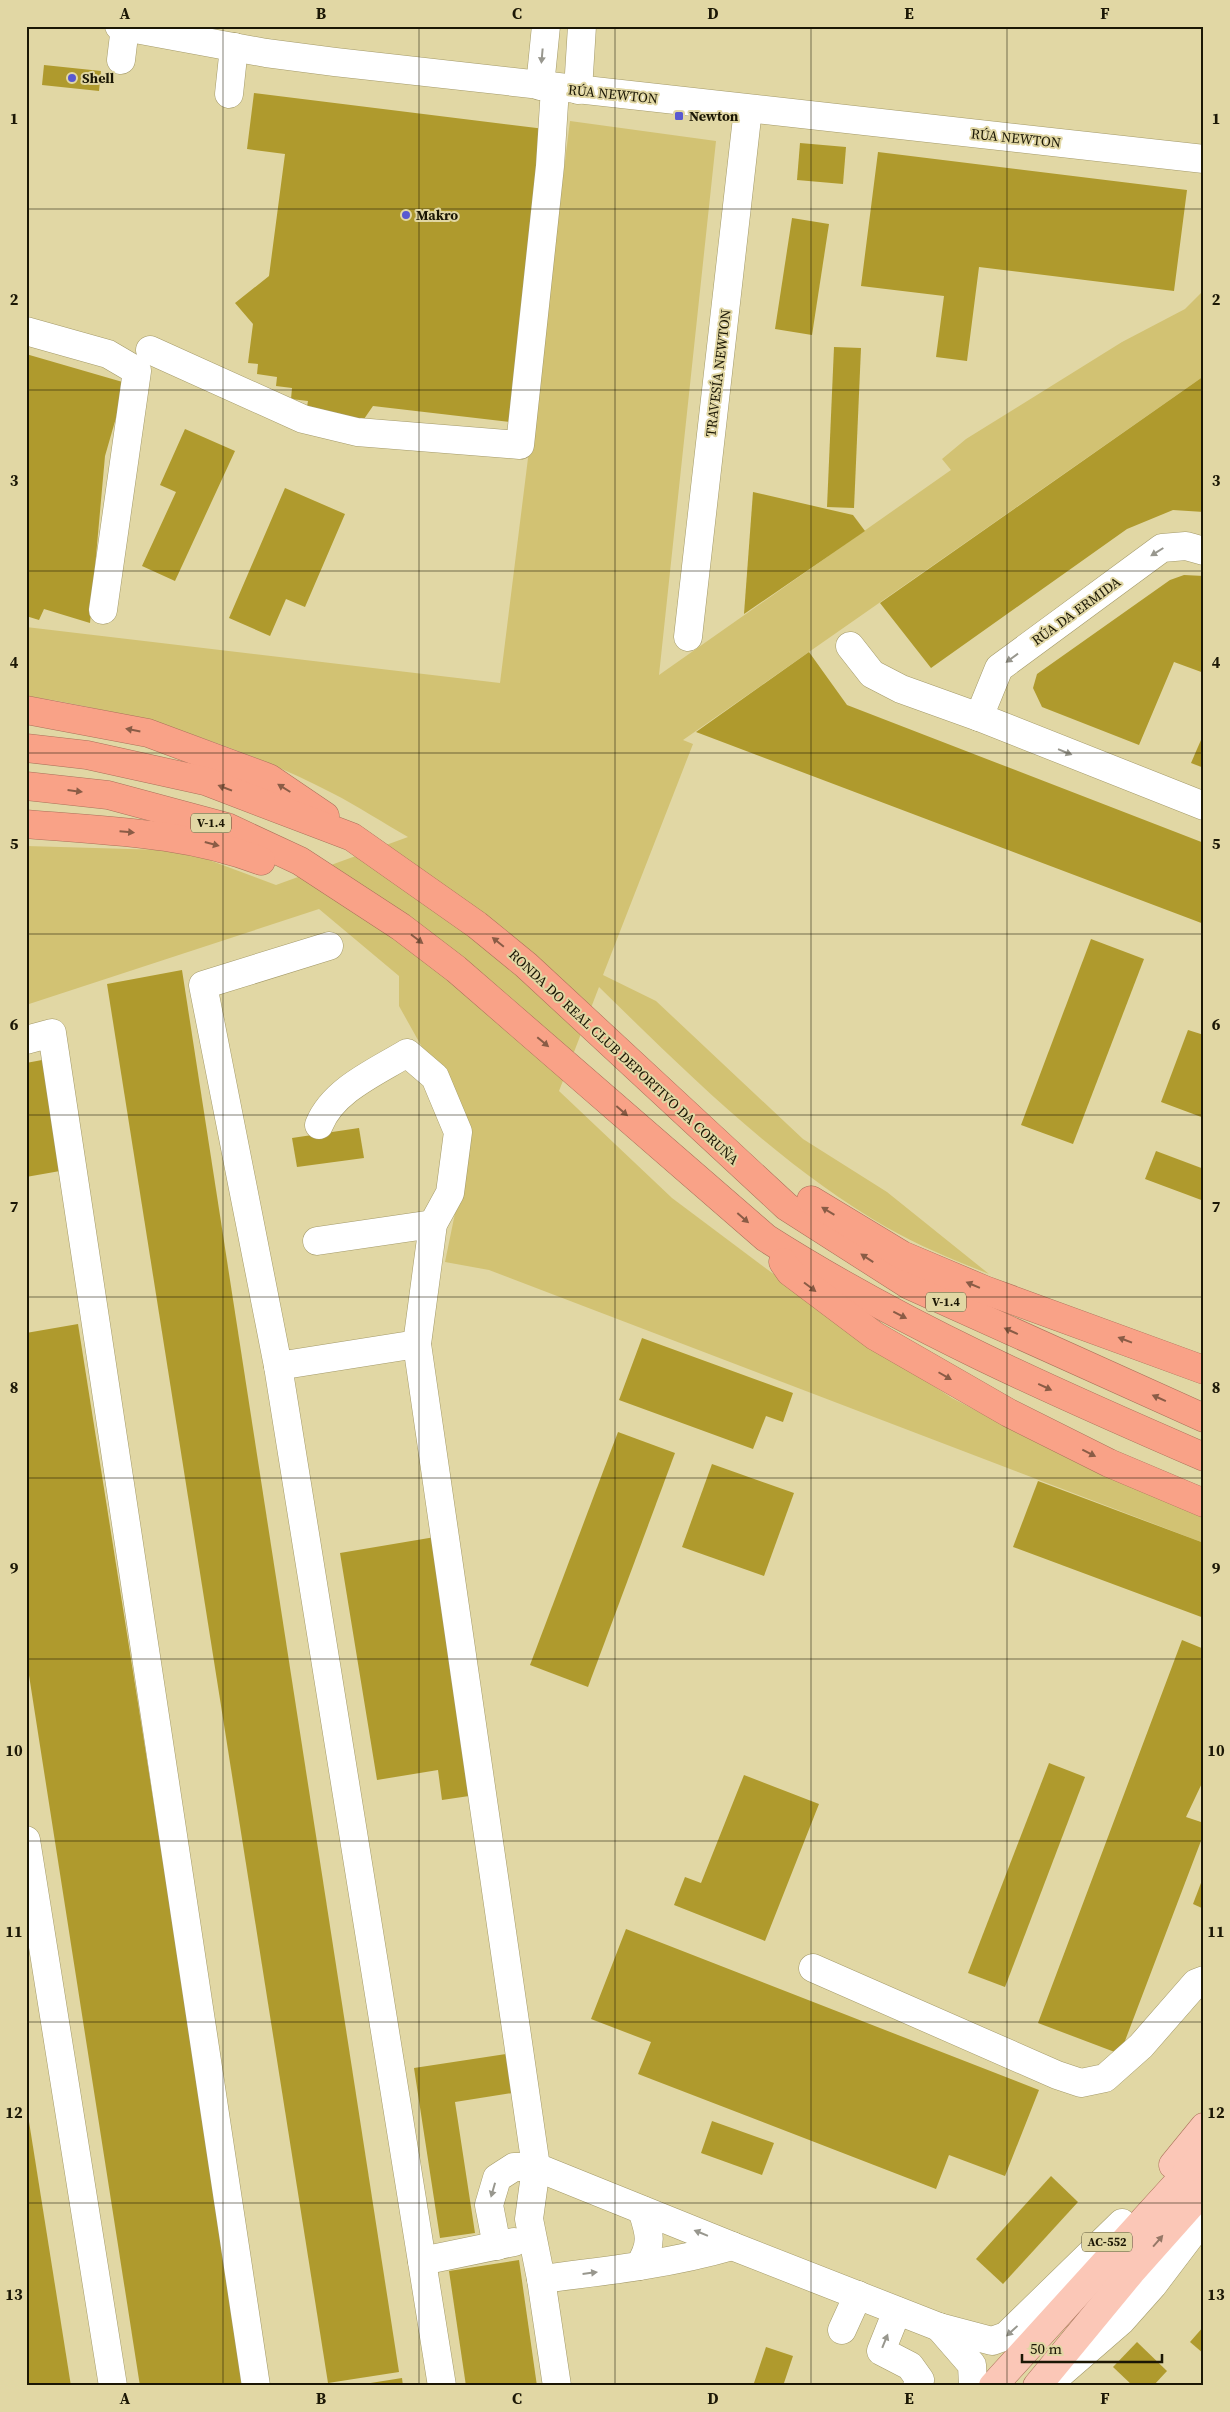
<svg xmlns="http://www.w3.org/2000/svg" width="1230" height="2412" viewBox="0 0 1230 2412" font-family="'Source Serif 4',serif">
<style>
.green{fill:#d2c273}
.building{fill:#af9a2d}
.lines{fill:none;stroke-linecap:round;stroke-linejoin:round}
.minor-casing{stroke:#a49a69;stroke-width:29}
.major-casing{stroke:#ab715a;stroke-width:29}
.highway-casing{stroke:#ab715a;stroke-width:29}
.minor{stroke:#fff;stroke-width:28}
.major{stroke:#fbc7b7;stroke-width:28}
.highway{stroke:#f9a287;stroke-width:28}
.oneway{fill:#98978e}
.oneway2{fill:#8a5c46}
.oneway3{fill:#967867}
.grid{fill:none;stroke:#1b1705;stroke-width:1;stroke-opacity:0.55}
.poi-dot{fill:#5959d1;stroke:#e1d7a4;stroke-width:2}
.labels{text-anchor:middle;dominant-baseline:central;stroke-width:4;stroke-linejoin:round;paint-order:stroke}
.shield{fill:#e1d7a4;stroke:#565135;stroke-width:1}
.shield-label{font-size:12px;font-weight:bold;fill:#1b1705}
.poi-label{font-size:14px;font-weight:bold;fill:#1b1705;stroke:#e1d7a4;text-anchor:start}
.street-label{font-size:14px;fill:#1b1705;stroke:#e1d7a4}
.neatline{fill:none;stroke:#1b1705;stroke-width:2}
.grid-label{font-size:16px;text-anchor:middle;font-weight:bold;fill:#1b1705}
</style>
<rect width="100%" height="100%" fill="#e1d7a4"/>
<path class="green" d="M570 121 716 141 659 675 951 470 942 459 966 439 1122 342 1185 309 1204 290V376L683 740 693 744 603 975 656 1001 803 1139 887 1192 989 1274C954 1260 919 1246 886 1227 778 1164 688 1074 599 987L559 1091 672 1198 859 1338 952 1398 1040 1444 1204 1517V1543L489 1270 445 1262 471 1135 399 1006V976L319 909 26 1005V846L164 850 201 857 276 885 408 837C383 823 358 806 332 793 237 744 132 711 26 696V627L500 683Z"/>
<g class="building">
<polygon points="44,65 101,71 99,91 42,85"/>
<polygon points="254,93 545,129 510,422 373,406 364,419 306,412 308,401 291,399 292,388 276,386 277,377 257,374 258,364 248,363 253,324 235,303 269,276 285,154 247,149"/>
<polygon points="800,143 846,147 843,184 797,180"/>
<polygon points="878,152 1187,190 1174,291 979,267 967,361 936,357 944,296 861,286"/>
<polygon points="792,218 829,224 812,335 775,329"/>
<polygon points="834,347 861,348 854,508 827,507"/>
<polygon points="26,354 126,383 105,456 90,623 44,609 39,620 26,616"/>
<polygon points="1204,376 1204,512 1173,510 1127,529 931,668 880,603"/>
<polygon points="185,429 235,451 175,581 142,566 176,492 160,485"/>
<polygon points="285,488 345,514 305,607 286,599 270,636 229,618"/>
<polygon points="753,492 853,515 865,531 744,614"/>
<polygon points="1184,575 1204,576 1204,673 1174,662 1139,745 1042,707 1033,688 1037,674 1170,580"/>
<polygon points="809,652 847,705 1204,843 1204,924 696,732"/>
<polygon points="1204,733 1204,768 1191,763"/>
<polygon points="1091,939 1144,959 1073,1144 1021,1125"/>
<polygon points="182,970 399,2372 328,2383 107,984"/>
<polygon points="1188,1030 1204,1035 1204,1118 1161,1102"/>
<polygon points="42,1060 60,1171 26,1177 26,1063"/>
<polygon points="359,1128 364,1158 297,1167 292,1138"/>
<polygon points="1156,1151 1204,1169 1204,1201 1145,1179"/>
<polygon points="78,1324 246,2386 140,2386 26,1656 26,1333"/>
<polygon points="642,1338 793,1393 783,1422 766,1416 753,1449 619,1400"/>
<polygon points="618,1432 675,1453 588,1687 530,1665"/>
<polygon points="712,1464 794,1493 764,1576 682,1547"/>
<polygon points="1038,1481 1204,1543 1204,1618 1013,1547"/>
<polygon points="435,1537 476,1795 442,1800 438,1770 377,1780 340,1553"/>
<polygon points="1182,1640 1204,1649 1204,1779 1186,1817 1204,1823 1204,1833 1120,2054 1038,2023"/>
<polygon points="1049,1763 1085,1777 1005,1987 968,1973"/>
<polygon points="744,1775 819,1804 765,1941 674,1905 685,1877 701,1883"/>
<polygon points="1204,1875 1204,1909 1193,1904"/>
<polygon points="626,1929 1039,2090 1005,2176 949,2155 936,2189 638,2074 651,2042 591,2019"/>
<polygon points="506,2054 512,2093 455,2102 475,2233 440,2238 414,2068"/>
<polygon points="26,2109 27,2109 71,2386 26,2386"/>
<polygon points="712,2121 774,2143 762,2175 701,2153"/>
<polygon points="1051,2176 1078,2202 1003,2284 976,2259"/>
<polygon points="519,2260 537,2386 466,2386 449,2271"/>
<polygon points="1204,2326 1204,2354 1190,2342"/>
<polygon points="1137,2342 1167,2371 1153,2386 1133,2386 1113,2367"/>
<polygon points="766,2347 793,2356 783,2386 753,2386"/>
<polygon points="402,2378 403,2386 358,2386 358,2385"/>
</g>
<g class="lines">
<g class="minor-casing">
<g id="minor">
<polyline points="119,26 266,53 335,62 1204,159"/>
<polyline points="121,60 125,27"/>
<polyline points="540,86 546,26"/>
<polyline points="578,90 582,26"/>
<polyline points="229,94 234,47"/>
<polyline points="26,331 108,354 137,371 103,610"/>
<polyline points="150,350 303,419 357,432 520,445 550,166 555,88"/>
<polyline points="1204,551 1186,546 1162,548 999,668 979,717 1204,806"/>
<polyline points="688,637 748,109"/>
<polyline points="850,646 872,674 901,689 979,717"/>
<polyline points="329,946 203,985 278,1366 442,2386"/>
<polyline points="26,1040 52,1033 256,2386"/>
<path d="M319 1125C333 1090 376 1072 407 1053L435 1077 458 1132 450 1193 433 1224 417 1344 536 2167 529 2219 541 2279 557 2386"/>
<polyline points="317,1241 433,1224"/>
<polyline points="278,1366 417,1344"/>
<polyline points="26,1840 113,2386"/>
<polyline points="813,1968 1057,2075 1081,2083 1105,2078 1141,2046 1196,1983 1204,1980"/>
<path d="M497 2246 489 2205 497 2178 514 2167H536L732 2246C670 2264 606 2271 541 2279"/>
<polyline points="732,2246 939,2327 992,2341 1006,2336 1122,2223"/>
<polyline points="422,2261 514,2242"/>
<path d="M639 2266C653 2244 650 2234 642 2210"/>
<polyline points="897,2311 881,2351 910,2366 920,2380 917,2386"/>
<polyline points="939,2327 972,2365 973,2386"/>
<polyline points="842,2330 858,2295"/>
<polyline points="1060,2374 1121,2321 1153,2285 1200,2223"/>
</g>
</g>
<g class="major-casing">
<g id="major">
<polyline points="1173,2165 1204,2127"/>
<polyline points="993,2386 1204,2154"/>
<polyline points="1037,2386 1131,2272 1204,2190"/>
</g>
</g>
<g class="highway-casing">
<g id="highway">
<polyline points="26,710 148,733 269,778 325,816"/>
<polyline points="26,748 87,755 205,781 352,837 477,925 526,965 787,1207 909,1285 1204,1418"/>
<path d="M26 786 108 795 227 827 300 861 401 927 456 969 766 1238C904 1326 1054 1392 1204 1457"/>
<path d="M26 824C107 831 185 832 261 861"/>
<polyline points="811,1200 902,1255 985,1290 1204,1370"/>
<polyline points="783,1262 790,1272 875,1336 1009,1413 1109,1463 1204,1503"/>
</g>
</g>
<use href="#minor" class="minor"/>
<use href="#major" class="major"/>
<use href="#highway" class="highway"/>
</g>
<defs><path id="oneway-solid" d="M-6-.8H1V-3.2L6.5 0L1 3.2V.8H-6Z" transform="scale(1.25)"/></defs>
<g class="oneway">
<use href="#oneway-solid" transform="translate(542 56) rotate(95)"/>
<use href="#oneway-solid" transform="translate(1157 552) rotate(148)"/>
<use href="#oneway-solid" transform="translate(1012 658) rotate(144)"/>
<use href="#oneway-solid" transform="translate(1065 752) rotate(22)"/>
<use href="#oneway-solid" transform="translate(493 2190) rotate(106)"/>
<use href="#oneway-solid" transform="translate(701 2233) rotate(-158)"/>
<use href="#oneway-solid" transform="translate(590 2273) rotate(-7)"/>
<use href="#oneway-solid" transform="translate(1012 2331) rotate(137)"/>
<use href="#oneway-solid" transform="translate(885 2341) rotate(-68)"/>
</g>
<g class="oneway2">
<use href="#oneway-solid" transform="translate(133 730) rotate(-169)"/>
<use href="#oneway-solid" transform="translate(225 788) rotate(-159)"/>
<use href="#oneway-solid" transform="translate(284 788) rotate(-148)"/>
<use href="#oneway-solid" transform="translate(75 791) rotate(7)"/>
<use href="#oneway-solid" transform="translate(127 832) rotate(5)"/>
<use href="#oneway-solid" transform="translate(212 844) rotate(15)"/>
<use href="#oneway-solid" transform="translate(417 939) rotate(37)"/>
<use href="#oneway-solid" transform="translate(498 942) rotate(-141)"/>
<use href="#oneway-solid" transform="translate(543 1042) rotate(40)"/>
<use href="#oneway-solid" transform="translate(622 1111) rotate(41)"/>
<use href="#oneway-solid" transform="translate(828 1211) rotate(-149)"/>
<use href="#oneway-solid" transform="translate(743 1218) rotate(41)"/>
<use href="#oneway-solid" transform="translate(867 1258) rotate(-147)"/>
<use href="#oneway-solid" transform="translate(973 1285) rotate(-157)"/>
<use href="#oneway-solid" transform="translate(810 1287) rotate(37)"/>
<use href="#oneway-solid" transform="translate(900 1315) rotate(27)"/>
<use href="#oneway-solid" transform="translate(1011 1331) rotate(-156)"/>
<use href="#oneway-solid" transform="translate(1125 1340) rotate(-159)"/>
<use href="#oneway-solid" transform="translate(945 1376) rotate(30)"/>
<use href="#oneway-solid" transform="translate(1045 1387) rotate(25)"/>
<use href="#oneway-solid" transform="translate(1159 1398) rotate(-156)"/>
<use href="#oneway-solid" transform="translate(1089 1453) rotate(27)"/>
</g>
<use class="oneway3" href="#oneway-solid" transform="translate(1158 2241) rotate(-49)"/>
<path class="grid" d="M223 26V2386M419 26V2386M615 26V2386M811 26V2386M1007 26V2386M26 209H1204M26 390H1204M26 571H1204M26 753H1204M26 934H1204M26 1115H1204M26 1297H1204M26 1478H1204M26 1659H1204M26 1841H1204M26 2022H1204M26 2203H1204"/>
<g class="poi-dot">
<circle cx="72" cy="78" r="5"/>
<rect x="674" y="111" width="10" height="10" rx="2.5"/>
<circle cx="406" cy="215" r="5"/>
</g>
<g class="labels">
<g class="shield">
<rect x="191" y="813.5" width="40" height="19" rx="4"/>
<rect x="926" y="1292.5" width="40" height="19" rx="4"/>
<rect x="1082" y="2232.5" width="50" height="19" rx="4"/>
</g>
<g class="shield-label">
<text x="211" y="823">V-1.4</text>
<text x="946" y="1302">V-1.4</text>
<text x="1107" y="2242">AC-552</text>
</g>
<g class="poi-label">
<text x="82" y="78">Shell</text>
<text x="689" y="116">Newton</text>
<text x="416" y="215">Makro</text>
</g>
<g class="street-label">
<text transform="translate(613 94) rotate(6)">RÚA NEWTON</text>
<text transform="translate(1016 138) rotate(6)">RÚA NEWTON</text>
<text transform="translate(718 373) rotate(-83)">TRAVESÍA NEWTON</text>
<text transform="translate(1076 611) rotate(-36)">RÚA DA ERMIDA</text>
<text transform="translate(624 1057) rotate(43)">RONDA DO REAL CLUB DEPORTIVO DA CORUÑA</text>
</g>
</g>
<rect width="1230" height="2412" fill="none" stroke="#e1d7a4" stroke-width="55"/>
<path d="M1022 2354v8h140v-8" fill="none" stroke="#1b1705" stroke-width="2.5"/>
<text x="1030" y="2354" font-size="15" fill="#1b1705" stroke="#e1d7a4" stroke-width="4" paint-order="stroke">50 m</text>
<rect x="28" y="28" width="1174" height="2356" class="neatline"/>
<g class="grid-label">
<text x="125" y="19">A</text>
<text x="321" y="19">B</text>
<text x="517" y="19">C</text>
<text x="713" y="19">D</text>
<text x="909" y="19">E</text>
<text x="1105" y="19">F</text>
<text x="14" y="124">1</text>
<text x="1216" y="124">1</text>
<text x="14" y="305">2</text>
<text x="1216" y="305">2</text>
<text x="14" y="486">3</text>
<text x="1216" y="486">3</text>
<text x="14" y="668">4</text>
<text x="1216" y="668">4</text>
<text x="14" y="849">5</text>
<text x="1216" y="849">5</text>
<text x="14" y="1030">6</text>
<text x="1216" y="1030">6</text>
<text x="14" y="1212">7</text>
<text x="1216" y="1212">7</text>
<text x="14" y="1393">8</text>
<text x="1216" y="1393">8</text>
<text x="14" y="1574">9</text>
<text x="1216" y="1574">9</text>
<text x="14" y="1756">10</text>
<text x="1216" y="1756">10</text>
<text x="14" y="1937">11</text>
<text x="1216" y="1937">11</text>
<text x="14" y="2118">12</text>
<text x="1216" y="2118">12</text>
<text x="14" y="2300">13</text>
<text x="1216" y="2300">13</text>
<text x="125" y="2404">A</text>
<text x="321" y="2404">B</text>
<text x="517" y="2404">C</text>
<text x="713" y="2404">D</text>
<text x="909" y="2404">E</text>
<text x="1105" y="2404">F</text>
</g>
</svg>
